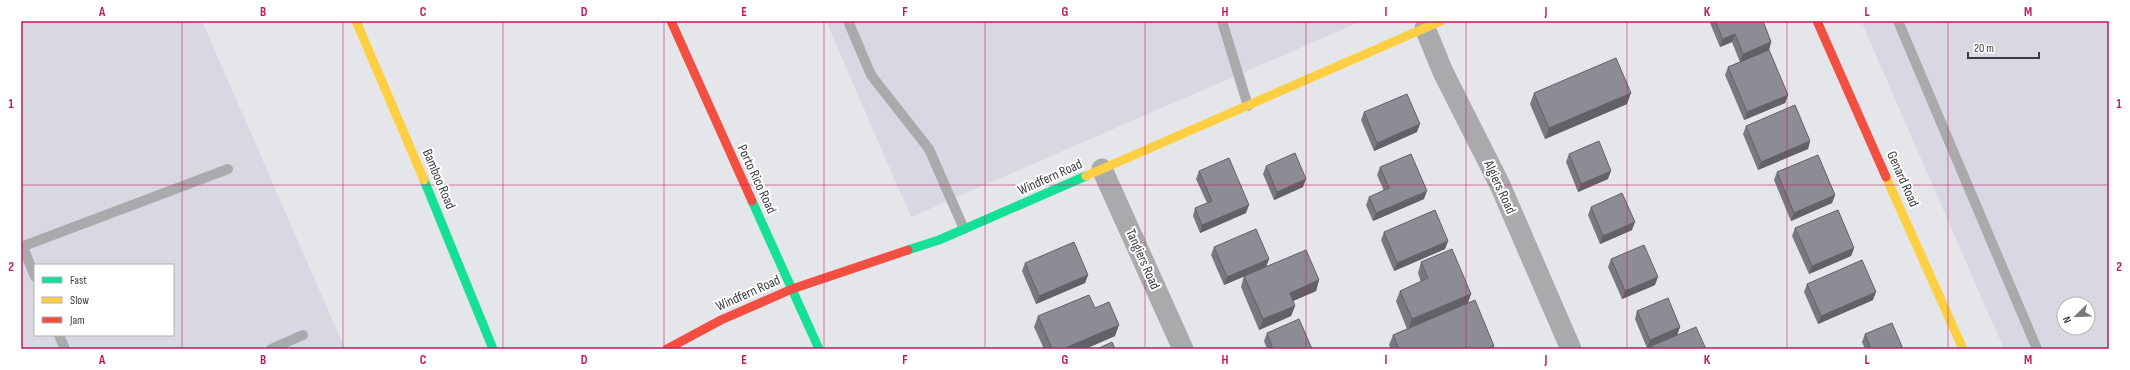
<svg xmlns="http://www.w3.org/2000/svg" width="2130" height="370" viewBox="0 0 2130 370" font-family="'Sofia Sans Condensed',sans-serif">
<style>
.built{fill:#d7d8e1;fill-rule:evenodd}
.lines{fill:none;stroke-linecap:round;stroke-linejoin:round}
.lane{stroke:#a9aaac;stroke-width:10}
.street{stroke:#a9aaac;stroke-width:21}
.fast{stroke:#16e098;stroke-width:9}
.slow{stroke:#ffcf43;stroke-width:9}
.jam{stroke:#f24e42;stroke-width:9}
.wall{fill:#79787e}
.shaded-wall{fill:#636167}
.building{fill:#8d8b93;stroke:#636167}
.grid{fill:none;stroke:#c2185b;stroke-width:1;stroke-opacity:0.55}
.labels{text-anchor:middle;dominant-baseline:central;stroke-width:4;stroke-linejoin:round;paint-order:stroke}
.street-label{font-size:14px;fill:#3b3c3e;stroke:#fff}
.neatline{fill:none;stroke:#c2185b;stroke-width:1.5}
.grid-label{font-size:13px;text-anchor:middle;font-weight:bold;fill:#c2185b}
</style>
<rect width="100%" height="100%" fill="#e5e6ea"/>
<g class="built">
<path d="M21 21H202L345 349H21ZM35 265H173V335H35Z"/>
<polygon points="826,21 1362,21 911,217"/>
<path d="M1861 21H2109V349H2004ZM2064 304H2088V328H2064Z"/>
</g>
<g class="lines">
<g class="lane">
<polyline points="848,21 871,75 929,149 964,229"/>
<polyline points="1222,21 1248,106"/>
<polyline points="1898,21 2037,349"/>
<polyline points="21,247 228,169"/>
<polyline points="23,247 35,277"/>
<polyline points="59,335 65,349"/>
<polyline points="271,349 303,335"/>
</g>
<g class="street">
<polyline points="1425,28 1443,72 1500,185 1571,349"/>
<polyline points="1102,169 1183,349"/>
</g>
<g class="fast">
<polyline points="424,180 493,349"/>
<polyline points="752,201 819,349"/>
<polyline points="908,250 939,240 1086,176"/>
</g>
<g class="slow">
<polyline points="356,21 424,180"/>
<polyline points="1086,176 1441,21"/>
<polyline points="1886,177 1963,349"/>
</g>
<g class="jam">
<polyline points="671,21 752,201"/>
<polyline points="1817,21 1886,177"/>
<polyline points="667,349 721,320 792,289 908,250"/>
</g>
</g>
<g class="wall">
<polygon points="1711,21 1763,21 1771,42 1769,50 1788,95 1785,103 1744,120 1725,75 1728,67 1740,62 1732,42 1720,47 1710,23"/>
<polygon points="1534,93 1627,104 1545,139 1530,104"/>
<polygon points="1364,112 1417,132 1374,151 1361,120"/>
<polygon points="1746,126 1810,141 1808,149 1758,170 1743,134"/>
<polygon points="1569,154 1608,179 1578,192 1566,162"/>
<polygon points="1266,166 1303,187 1274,200 1263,174"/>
<polygon points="1380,167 1424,199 1373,221 1366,205 1369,197 1384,191 1377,175"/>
<polygon points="1199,171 1246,213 1200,233 1193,216 1195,208 1207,203 1196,179"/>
<polygon points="1777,172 1835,195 1832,203 1791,221 1774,180"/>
<polygon points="1591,207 1632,230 1600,244 1588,215"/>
<polygon points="1795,228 1854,248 1851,256 1809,274 1792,236"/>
<polygon points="1384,232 1448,241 1445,249 1394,271 1381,240"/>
<polygon points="1214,247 1269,259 1266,267 1224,285 1211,255"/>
<polygon points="1611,259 1655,285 1622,299 1608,267"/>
<polygon points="1421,262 1471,294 1468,303 1493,349 1391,349 1389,345 1393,335 1407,329 1396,301 1400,291 1421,282 1418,273"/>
<polygon points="1025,263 1088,275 1085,283 1036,304 1022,271"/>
<polygon points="1244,276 1319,280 1316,291 1293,301 1295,306 1291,316 1259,330 1241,287"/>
<polygon points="1807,284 1873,300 1818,324 1804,292"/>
<polygon points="1095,308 1115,336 1085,349 1044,349 1034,327 1038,316"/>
<polygon points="1637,311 1680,327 1677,335 1706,349 1648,349 1649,347 1647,348 1635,319"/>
<polygon points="1267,333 1312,349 1267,349 1264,341"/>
<polygon points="1865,334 1903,349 1865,349 1862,342"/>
</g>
<g class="shaded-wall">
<polygon points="1735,34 1732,42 1720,47 1723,39"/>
<polygon points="1771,42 1769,50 1740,62 1743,54"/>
<polygon points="1631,93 1627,104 1545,139 1549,128"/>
<polygon points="1788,95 1785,103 1744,120 1747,112"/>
<polygon points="1420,124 1417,132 1374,151 1377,143"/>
<polygon points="1810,141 1808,149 1758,170 1761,162"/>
<polygon points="1611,171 1608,179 1578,192 1581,184"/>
<polygon points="1306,179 1303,187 1274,200 1277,192"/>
<polygon points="1427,191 1424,199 1373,221 1376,213"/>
<polygon points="1835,195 1832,203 1791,221 1794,213"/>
<polygon points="1249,205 1246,213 1200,233 1202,225"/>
<polygon points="1635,222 1632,230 1600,244 1603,236"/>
<polygon points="1448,241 1445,249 1394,271 1397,263"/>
<polygon points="1854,248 1851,256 1809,274 1812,266"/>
<polygon points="1269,259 1266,267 1224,285 1227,277"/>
<polygon points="1088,275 1085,283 1036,304 1039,296"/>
<polygon points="1658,277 1655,285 1622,299 1625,291"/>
<polygon points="1319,280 1316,291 1286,304 1290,293"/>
<polygon points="1876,292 1873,300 1818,324 1821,316"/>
<polygon points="1471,294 1467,304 1408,330 1412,319"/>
<polygon points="1295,306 1291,316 1259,330 1263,319"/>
<polygon points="1119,325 1115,336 1085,349 1063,349"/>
<polygon points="1680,327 1677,335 1647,348 1650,340"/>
<polygon points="1494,346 1493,349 1487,349"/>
</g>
<g class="building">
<polygon points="1715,21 1763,21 1771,42 1743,54 1735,34 1723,39"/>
<polygon points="1769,50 1788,95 1747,112 1728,67"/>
<polygon points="1616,58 1631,93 1549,128 1534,93"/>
<polygon points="1407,94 1420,124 1377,143 1364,112"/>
<polygon points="1795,105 1810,141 1761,162 1746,126"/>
<polygon points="1599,141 1611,171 1581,184 1569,154"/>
<polygon points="1295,153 1306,179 1277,192 1266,166"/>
<polygon points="1411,154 1427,191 1376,213 1369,197 1389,188 1380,167"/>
<polygon points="1818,155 1835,195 1794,213 1777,172"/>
<polygon points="1229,158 1249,205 1202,225 1195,208 1212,201 1199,171"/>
<polygon points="1622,193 1635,222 1603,236 1591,207"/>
<polygon points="1435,210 1448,241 1397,263 1384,232"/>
<polygon points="1838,210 1854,248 1812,266 1795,228"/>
<polygon points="1256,229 1269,259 1227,277 1214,247"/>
<polygon points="1074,242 1088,275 1039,296 1025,263"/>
<polygon points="1644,245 1658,277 1625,291 1611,259"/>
<polygon points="1452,249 1471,294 1412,319 1400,291 1428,278 1421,262"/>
<polygon points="1306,250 1319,280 1290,293 1295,306 1263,319 1244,276"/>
<polygon points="1862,260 1876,292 1821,316 1807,284"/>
<polygon points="1089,295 1095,308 1109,302 1119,325 1063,349 1052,349 1038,316"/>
<polygon points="1668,298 1680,327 1650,340 1637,311"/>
<polygon points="1475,300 1494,346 1487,349 1399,349 1393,335"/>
<polygon points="1299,319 1312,349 1273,349 1267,333"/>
<polygon points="1892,323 1903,349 1871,349 1865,334"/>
<polygon points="1696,327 1706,349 1650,349 1649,347"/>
<polygon points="1112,342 1115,349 1097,349"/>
</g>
<path class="grid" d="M182 21V349M343 21V349M503 21V349M664 21V349M824 21V349M985 21V349M1145 21V349M1306 21V349M1466 21V349M1627 21V349M1787 21V349M1948 21V349M21 185H2109"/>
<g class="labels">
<g class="street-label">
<text transform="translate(1050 177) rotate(-24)">Windfern Road</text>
<text transform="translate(439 179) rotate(67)">Bamboo Road</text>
<text transform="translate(757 179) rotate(65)">Porto Rico Road</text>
<text transform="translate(1903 179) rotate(66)">Genard Road</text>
<text transform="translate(1500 187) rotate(65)">Algiers Road</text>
<text transform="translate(1143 259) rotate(66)">Tangiers Road</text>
<text transform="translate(748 293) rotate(-24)">Windfern Road</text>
</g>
</g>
<rect width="2130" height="370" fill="none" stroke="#ffffff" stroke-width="44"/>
<rect x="34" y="264" width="140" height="72" fill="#ffffff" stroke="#b1b1b2"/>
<rect x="42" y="277" width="20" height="6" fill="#16e098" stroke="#b1b1b2"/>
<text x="70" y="284" font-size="12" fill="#3b3c3e">Fast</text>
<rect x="42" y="297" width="20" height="6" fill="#ffcf43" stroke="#b1b1b2"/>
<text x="70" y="304" font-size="12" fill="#3b3c3e">Slow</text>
<rect x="42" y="317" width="20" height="6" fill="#f24e42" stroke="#b1b1b2"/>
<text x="70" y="324" font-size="12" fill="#3b3c3e">Jam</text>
<g transform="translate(2076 316) rotate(247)"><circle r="19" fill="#ffffff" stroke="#b1b1b2"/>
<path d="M0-3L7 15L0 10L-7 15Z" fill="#76787a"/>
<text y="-6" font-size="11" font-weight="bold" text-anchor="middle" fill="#3b3c3e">N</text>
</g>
<path d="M1968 52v6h71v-6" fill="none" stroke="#3b3c3e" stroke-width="2"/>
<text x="1974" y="52" font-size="12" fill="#3b3c3e" stroke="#ffffff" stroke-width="3" paint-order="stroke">20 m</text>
<rect x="22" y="22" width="2086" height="326" class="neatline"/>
<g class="grid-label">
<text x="102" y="16">A</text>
<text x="263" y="16">B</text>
<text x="423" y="16">C</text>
<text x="584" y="16">D</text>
<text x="744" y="16">E</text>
<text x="905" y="16">F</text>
<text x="1065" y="16">G</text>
<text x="1225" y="16">H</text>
<text x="1386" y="16">I</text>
<text x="1546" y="16">J</text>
<text x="1707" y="16">K</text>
<text x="1867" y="16">L</text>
<text x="2028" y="16">M</text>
<text x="11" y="108">1</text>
<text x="2119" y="108">1</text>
<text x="11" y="271">2</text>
<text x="2119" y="271">2</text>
<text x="102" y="364">A</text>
<text x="263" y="364">B</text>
<text x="423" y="364">C</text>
<text x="584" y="364">D</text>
<text x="744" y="364">E</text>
<text x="905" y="364">F</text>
<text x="1065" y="364">G</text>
<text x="1225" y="364">H</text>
<text x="1386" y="364">I</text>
<text x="1546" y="364">J</text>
<text x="1707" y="364">K</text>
<text x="1867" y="364">L</text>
<text x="2028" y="364">M</text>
</g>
</svg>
